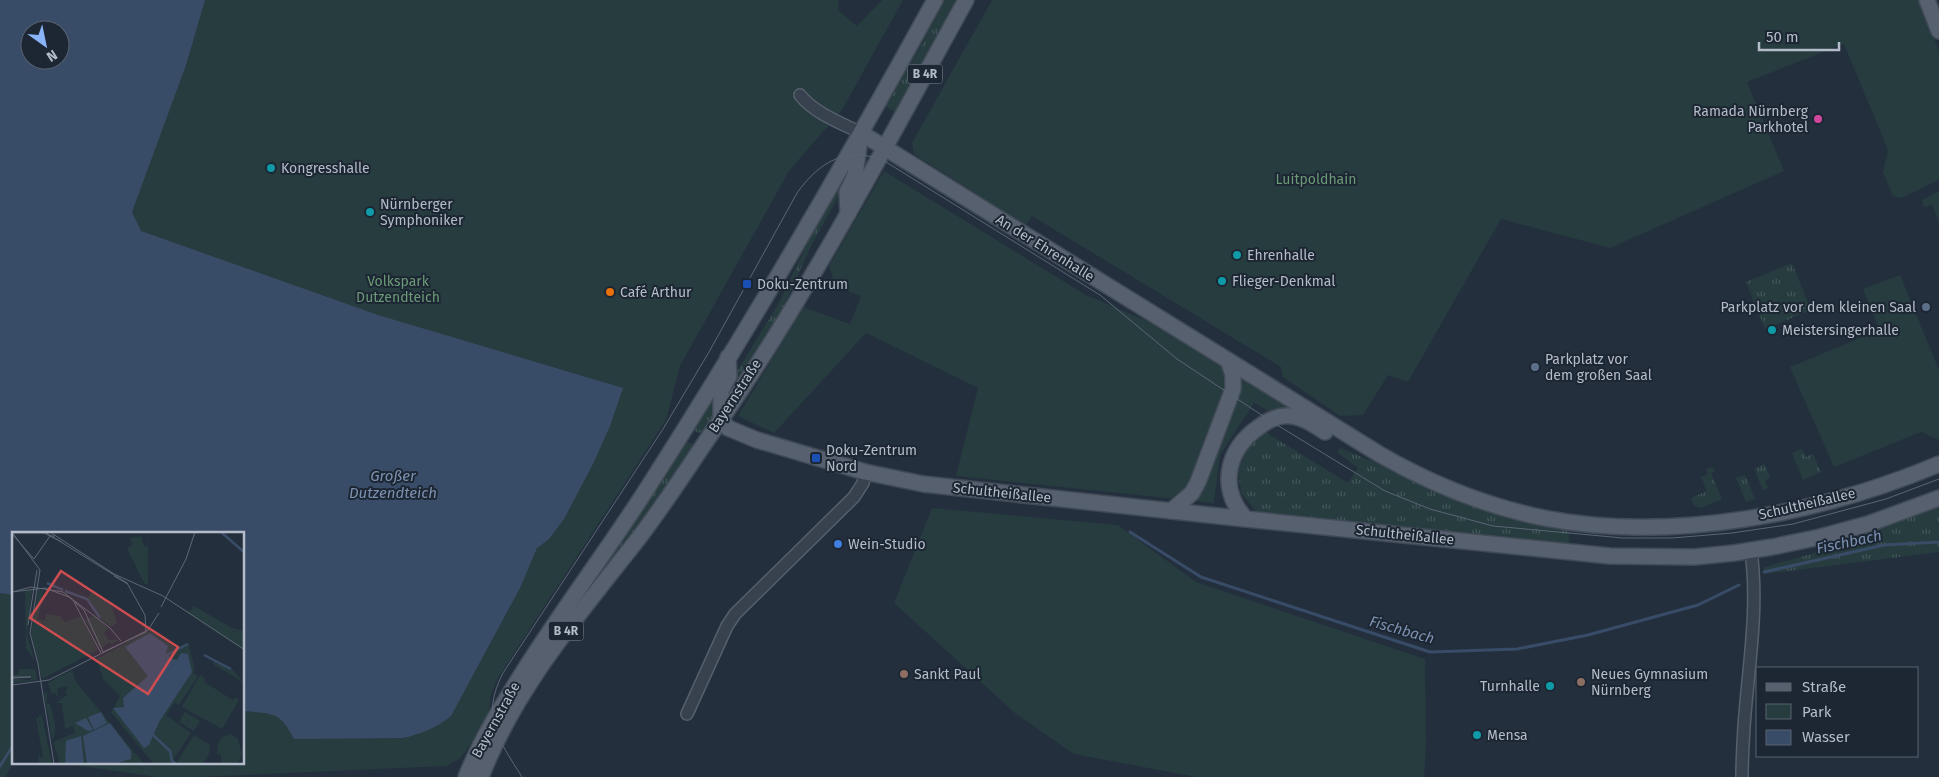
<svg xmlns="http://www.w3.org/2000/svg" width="1939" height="777" viewBox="0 0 1939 777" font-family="'Fira Sans',sans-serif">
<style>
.grass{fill:url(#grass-tufts)}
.park{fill:#263c3f;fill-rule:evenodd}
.water{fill:#394c67;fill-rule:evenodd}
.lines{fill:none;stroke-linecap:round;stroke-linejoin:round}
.stream{stroke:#394c67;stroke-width:3}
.minor-casing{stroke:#565f6c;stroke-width:14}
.major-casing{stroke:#414a57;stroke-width:18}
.minor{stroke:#38414e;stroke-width:11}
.major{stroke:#56606e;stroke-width:15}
.tram{stroke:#5a6575;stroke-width:1}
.hotel-dot{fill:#d1479c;stroke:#1d2633;stroke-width:2}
.culture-dot{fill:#0f9aa8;stroke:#1d2633;stroke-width:2}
.transit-dot{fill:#1a4fb4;stroke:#1d2633;stroke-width:2}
.food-dot{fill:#e8710a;stroke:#1d2633;stroke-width:2}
.service-dot{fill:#5c6f8a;stroke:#1d2633;stroke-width:2}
.shop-dot{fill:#3f7fe0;stroke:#1d2633;stroke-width:2}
.education-dot{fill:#8d6e63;stroke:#1d2633;stroke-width:2}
.labels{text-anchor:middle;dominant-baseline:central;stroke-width:4;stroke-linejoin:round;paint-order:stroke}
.shield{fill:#1d2633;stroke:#878f9c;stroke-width:1}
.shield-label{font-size:12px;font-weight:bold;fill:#b4bcc9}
.poi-label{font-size:14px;fill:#b4bcc9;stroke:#1d2633;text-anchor:start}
.park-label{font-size:14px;fill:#6b9a76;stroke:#1d2633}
.street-label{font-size:14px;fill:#b4bcc9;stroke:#1d2633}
.water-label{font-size:15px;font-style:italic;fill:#7c92b1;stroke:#1d2633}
.inset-river{fill:none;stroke:#394c67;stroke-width:2.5}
.inset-road{fill:none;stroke:#5e6776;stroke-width:1}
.view{fill:#ce4d50;fill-opacity:0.15;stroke:#ce4d50;stroke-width:2.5}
.inset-edge{fill:none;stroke:#b4bcc9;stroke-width:2.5}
</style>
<defs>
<pattern id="grass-tufts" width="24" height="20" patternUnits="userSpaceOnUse" patternTransform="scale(1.25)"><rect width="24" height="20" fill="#263c3f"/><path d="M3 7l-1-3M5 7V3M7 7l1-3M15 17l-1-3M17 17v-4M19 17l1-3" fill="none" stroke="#435659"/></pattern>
</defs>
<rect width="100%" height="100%" fill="#242f3e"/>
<g class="grass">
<polygon points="943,0 960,0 897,113 883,105 921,46"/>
<polygon points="848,169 850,175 811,246 778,319 730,396 728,392 729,385 780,301 808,242"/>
<polygon points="1792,263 1811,310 1765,329 1746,282"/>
<polygon points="711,397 715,397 717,409 707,435 691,430"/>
<polygon points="1265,432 1348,483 1358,468 1337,452 1340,448 1486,508 1568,527 1570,545 1257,512 1241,493 1238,471 1248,447"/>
<polygon points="684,441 697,445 681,474 553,636"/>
<polygon points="1802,449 1806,457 1813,454 1821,472 1803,480 1792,453"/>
<polygon points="1765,464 1770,478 1765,480 1768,488 1763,490 1754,469"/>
<polygon points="1713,467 1715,471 1711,473 1722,499 1701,508 1694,505 1691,498 1707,491 1701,477 1708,474 1706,469"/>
<polygon points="1745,475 1755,499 1746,502 1736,478"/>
<polygon points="1939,506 1939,552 1764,574 1765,567 1846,544 1847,535"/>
</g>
<g class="park">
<path d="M0 0H839L838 10 857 26 882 0H903L842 110 789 171 680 366 666 420 499 676 491 694 488 718 461 758 446 766 198 777H157L60 763H244V533H14V762L5 777H0ZM30 30H60V60H30Z"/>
<polygon points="992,0 1919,0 1939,51 1939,180 1901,198 1893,196 1883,172 1888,150 1844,44 1747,82 1784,171 1610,248 1501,219 1408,382 1388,375 1363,415 1340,416 1283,377 1281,367 1032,216 1024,228 989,202 914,154 912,143"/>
<polygon points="884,171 1086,295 1168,330 1293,405 1271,412 1254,403 1220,455 1214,503 956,476 978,388 866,333 774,433 738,416 803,307 850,324 861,296 836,287 829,266"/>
<polygon points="1939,191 1939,223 1932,205 1924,207 1922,200"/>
<polygon points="1900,275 1939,370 1939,440 1921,432 1834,467 1790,367 1880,330 1863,289"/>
<polygon points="932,508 1118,525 1196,582 1425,659 1426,746 1424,777 1196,777 1074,754 1016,714 894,603"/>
</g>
<path class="water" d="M0 0H205L186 65 132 212 141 231 378 315 623 388 610 426 594 462 564 519 549 539 537 548 520 588 451 716C436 728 421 734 403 738L294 739C280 711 273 714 244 711V533H14V595L0 593ZM30 30H60V60H30Z"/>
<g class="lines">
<g class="stream">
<polyline points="1130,532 1201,577 1430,652 1517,649 1588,635 1698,605 1739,585"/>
<polyline points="1764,572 1884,545 1939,542"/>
<polyline points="0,766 14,744"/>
</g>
<g class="minor-casing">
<g id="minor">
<path d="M800 95C814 113 841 123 861 133"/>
<polyline points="687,714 727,626 735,614 854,497 863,483 865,472"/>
<path d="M1742 777C1742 760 1743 744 1744 727 1748 668 1759 610 1751 551"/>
</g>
</g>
<g class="major-casing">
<g id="major">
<polyline points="1927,0 1939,31"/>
<path d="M861 133 1379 454C1431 484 1485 506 1544 518 1671 543 1820 514 1939 464"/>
<polyline points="848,214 847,192 855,175 860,139"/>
<polyline points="721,420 728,428 757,440 865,472 923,484 1246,519 1610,556 1694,557 1734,553 1772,547 1820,537 1868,524 1939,498"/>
<polyline points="721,420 721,391 729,376 728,357"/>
<polyline points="1171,511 1192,493 1198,482 1233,389 1233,375 1229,363"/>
<path d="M1246 519C1218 489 1226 450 1259 427 1268 420 1279 415 1291 416 1303 417 1315 425 1325 432"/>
<path d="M466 777C481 739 503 704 525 669 565 606 610 547 650 484 751 326 845 164 935 0"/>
<path d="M481 777C515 688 580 613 638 539 668 500 694 458 722 418 813 285 888 141 966 0"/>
</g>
</g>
<use href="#minor" class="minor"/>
<use href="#major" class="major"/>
<path class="tram" d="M522 777C498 738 480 718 503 673L663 429 709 352 797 193C819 162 848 144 886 162L1100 295 1177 359 1269 420 1385 491 1430 509 1493 526 1623 538H1672L1732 533 1793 524 1886 499 1939 479"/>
</g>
<circle class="hotel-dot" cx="1818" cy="119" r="5"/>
<g class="culture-dot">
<circle cx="271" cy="168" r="5"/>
<circle cx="370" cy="212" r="5"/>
<circle cx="1237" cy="255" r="5"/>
<circle cx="1222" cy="281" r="5"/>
<circle cx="1772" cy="330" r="5"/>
<circle cx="1550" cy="686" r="5"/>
<circle cx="1477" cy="735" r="5"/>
</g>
<g class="transit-dot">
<rect x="742" y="279" width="10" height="10" rx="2.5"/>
<rect x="811" y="453" width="10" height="10" rx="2.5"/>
</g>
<circle class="food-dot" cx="610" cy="292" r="5"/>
<g class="service-dot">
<circle cx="1926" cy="307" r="5"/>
<circle cx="1535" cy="367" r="5"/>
</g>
<circle class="shop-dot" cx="838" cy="544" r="5"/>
<g class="education-dot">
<circle cx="904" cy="674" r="5"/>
<circle cx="1581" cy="682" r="5"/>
</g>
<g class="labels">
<g class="shield">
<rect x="907.5" y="64.5" width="35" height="19" rx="4"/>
<rect x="548.5" y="621.5" width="35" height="19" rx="4"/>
</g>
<g class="shield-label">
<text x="925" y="74">B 4R</text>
<text x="566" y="631">B 4R</text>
</g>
<g class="poi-label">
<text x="1808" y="111" text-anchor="end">Ramada Nürnberg<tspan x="1808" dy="16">Parkhotel</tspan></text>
<text x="281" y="168">Kongresshalle</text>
<text x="380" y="204">Nürnberger<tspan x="380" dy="16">Symphoniker</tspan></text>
<text x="1247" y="255">Ehrenhalle</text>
<text x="1232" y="281">Flieger-Denkmal</text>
<text x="757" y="284">Doku-Zentrum</text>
<text x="620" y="292">Café Arthur</text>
<text x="1916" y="307" text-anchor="end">Parkplatz vor dem kleinen Saal</text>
<text x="1782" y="330">Meistersingerhalle</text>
<text x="1545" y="359">Parkplatz vor<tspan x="1545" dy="16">dem großen Saal</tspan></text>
<text x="826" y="450">Doku-Zentrum<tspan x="826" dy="16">Nord</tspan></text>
<text x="848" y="544">Wein-Studio</text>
<text x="914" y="674">Sankt Paul</text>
<text x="1591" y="674">Neues Gymnasium<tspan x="1591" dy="16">Nürnberg</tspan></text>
<text x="1540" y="686" text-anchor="end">Turnhalle</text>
<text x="1487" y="735">Mensa</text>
</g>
<g class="park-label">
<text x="1316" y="179">Luitpoldhain</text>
<text x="398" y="281">Volkspark<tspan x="398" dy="16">Dutzendteich</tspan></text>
</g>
<g class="street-label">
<text transform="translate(1045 248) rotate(32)">An der Ehrenhalle</text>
<text transform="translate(735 396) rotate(-57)">Bayernstraße</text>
<text transform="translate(1002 493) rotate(6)">Schultheißallee</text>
<text transform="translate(1807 504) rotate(-13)">Schultheißallee</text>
<text transform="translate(1405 535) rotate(6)">Schultheißallee</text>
<text transform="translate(496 720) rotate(-61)">Bayernstraße</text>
</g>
<g class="water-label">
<text x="393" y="476">Großer<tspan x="393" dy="17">Dutzendteich</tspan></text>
<text transform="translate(1849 542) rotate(-12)">Fischbach</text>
<text transform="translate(1402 630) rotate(16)">Fischbach</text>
</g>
</g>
<g transform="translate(12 532)">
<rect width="232" height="232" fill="#242f3e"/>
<path d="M13 58H20L15 102 23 130 14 116ZM7 137H23L25 148 0 151V146L18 148 21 145 0 144 6 142ZM188 143 193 146 192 150 221 168 224 165 227 168 210 197 170 175ZM27 183 30 184 40 232H27L26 223 31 226 24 186H27L29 197Z" fill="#263c3f"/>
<path d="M182 74 220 96 232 99V102L221 98 217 108 172 78 178 79ZM202 129 220 137 232 151 201 132ZM180 140 186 144 167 173 162 170 154 183 179 201 161 228 165 230 182 203 198 213 197 222 191 232H142L135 224 139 204ZM189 209 192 217 183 227 179 220ZM35 160V172H38L43 191 42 206H40L32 161Z" fill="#263c3f" fill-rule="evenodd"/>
<path d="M129 4 132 14 136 15 134 40 126 39 115 16 120 13 118 6ZM26 58 32 59 26 87 33 89 34 82 48 84 53 90 69 84 86 118 30 147 19 102ZM81 58 100 75 105 91 99 95 89 87 75 67ZM82 84 96 96 92 101 96 108H107L99 112 97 110 89 117 73 87ZM138 98 164 116 176 110 183 138 143 201 135 224 99 180 108 164 91 147 85 127 72 134ZM221 98 232 102V117L217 109ZM60 138 64 150 132 232H48L41 210 63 201 61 194 53 197 50 171H44L55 163 53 159 56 156 54 154 45 157 47 166 43 161 40 162 36 151ZM206 161 217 168 211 176V184L207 186 194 178 198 170 208 174 201 168ZM173 180 188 189 182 199 174 195 178 188 174 194 167 190ZM160 195 171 202 163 213 157 215 153 206ZM219 202 226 207 230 223 226 230 206 232 210 229 208 221 205 223 206 212 210 205ZM190 209 192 217 186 228 180 226 179 220 185 210Z" fill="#263c3f"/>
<path d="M136 0V52H133L126 39H134Z" fill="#263c3f"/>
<path d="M138 101 156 114 154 121 160 127 165 128 169 121 176 122 180 140 147 190 137 213 132 216 101 176 112 175 111 166 136 144 113 115ZM89 180 95 191 82 198 76 185ZM74 186 76 189 81 198 76 199 63 191ZM98 191 119 219V227L102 232H75L71 204ZM69 204 72 232H53L54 209Z" fill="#394c67"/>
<path class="inset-river" d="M209 0 233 21M35 51 51 58M53 59 75 67 88 86M155 123 176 112M192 123 219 137M140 202 158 219 160 229 164 232"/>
<path class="inset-road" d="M0 0 28 38 18 101 26 132 42 232M38 0 102 42 151 64 233 118M0 1H32L50 10M0 2 22 27 38 4H43M102 44 116 52M0 60 19 55 51 60 98 96 109 109M0 60 33 56 57 65 72 78 91 120 134 100 133 83 115 51 33 0M62 70 89 121M149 75 174 27 183 0M16 93 25 38M0 145H19L0 146M0 153 37 148 136 98 147 81"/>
<path class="view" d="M49 39 166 115 136 162 18 86Z"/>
<rect width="232" height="232" class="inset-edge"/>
</g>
<rect x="1756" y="667" width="162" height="90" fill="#1d2633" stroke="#59626f"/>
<rect x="1766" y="683" width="25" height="8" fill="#56606e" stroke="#59626f"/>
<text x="1802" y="692" font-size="15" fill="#b4bcc9">Straße</text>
<rect x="1766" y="704" width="25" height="15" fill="#263c3f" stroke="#59626f"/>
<text x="1802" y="717" font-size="15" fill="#b4bcc9">Park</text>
<rect x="1766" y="730" width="25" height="15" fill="#394c67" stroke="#59626f"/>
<text x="1802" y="742" font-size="15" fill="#b4bcc9">Wasser</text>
<g transform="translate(45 45) rotate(147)"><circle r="24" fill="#1d2633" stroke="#59626f"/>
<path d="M0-4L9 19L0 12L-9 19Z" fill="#8ab4f8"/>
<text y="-8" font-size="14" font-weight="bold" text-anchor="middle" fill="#b4bcc9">N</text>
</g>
<path d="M1759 42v8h80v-8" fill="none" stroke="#b4bcc9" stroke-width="2.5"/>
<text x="1766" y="42" font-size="15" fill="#b4bcc9" stroke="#1d2633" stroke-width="4" paint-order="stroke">50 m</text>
</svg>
